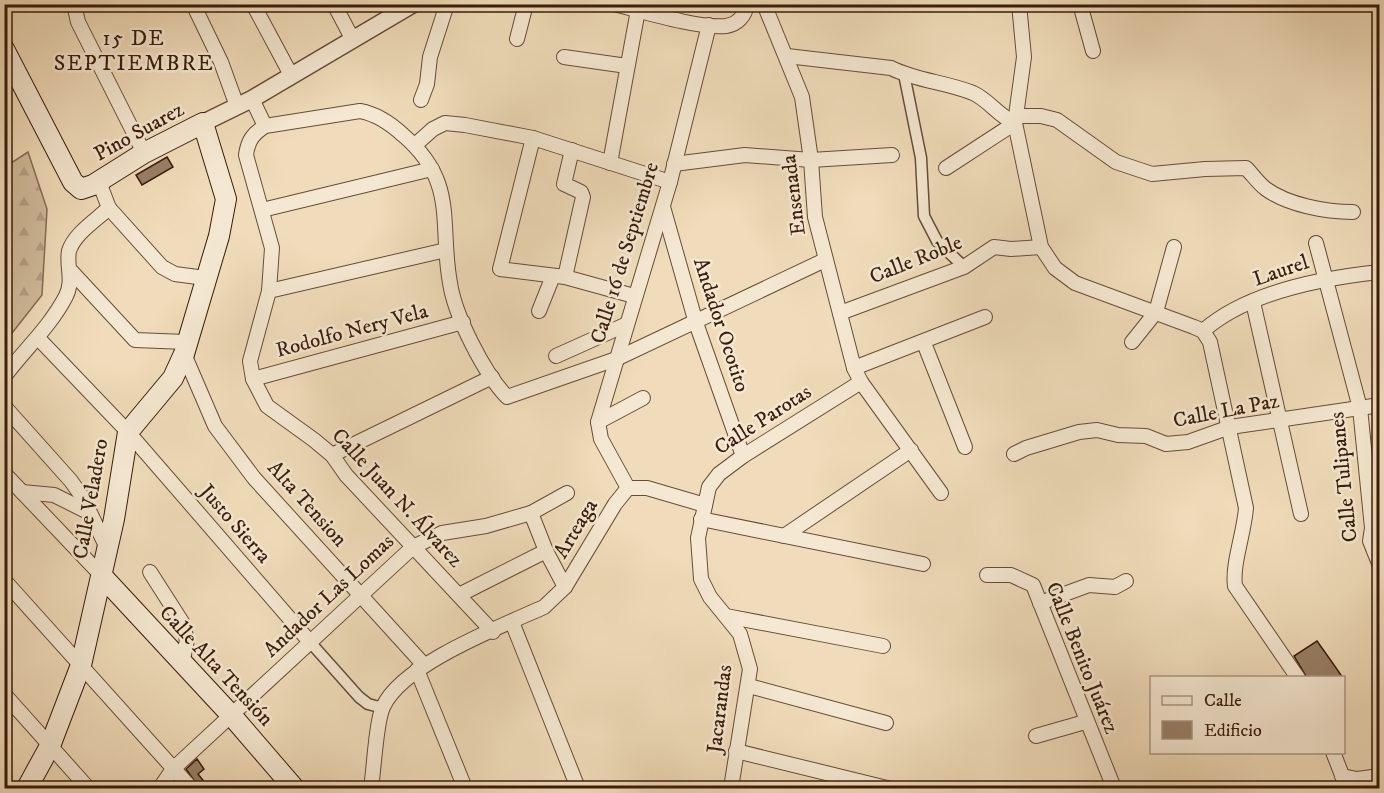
<svg xmlns="http://www.w3.org/2000/svg" width="1384" height="793" viewBox="0 0 1384 793" font-family="'IM FELL DW Pica',serif">
<style>
.forest{fill:url(#forest-firs);stroke:#856c54;stroke-width:1.5}
.building{fill:#988066;stroke:#391c0b;stroke-width:1.5}
.lines{fill:none;stroke-linecap:round;stroke-linejoin:round}
.pedestrian-casing{stroke:#674c37;stroke-width:13}
.minor-casing{stroke:#674c37;stroke-width:16}
.tertiary-casing{stroke:#674c37;stroke-width:19}
.secondary-casing{stroke:#391c0b;stroke-width:22}
.pedestrian{stroke:#f5e8d2;stroke-width:10}
.minor{stroke:#f5e8d2;stroke-width:14}
.tertiary{stroke:#f5e8d2;stroke-width:16}
.secondary{stroke:#f5e8d2;stroke-width:20}
.labels{text-anchor:middle;dominant-baseline:central;stroke-width:5;stroke-linejoin:round;paint-order:stroke}
.street-label{font-size:21px;fill:#391c0b;stroke:#f5e8d2}
.neighbourhood-label{font-size:22px;letter-spacing:1.5px;fill:#391c0b;stroke:#f5e8d2}
</style>
<defs>
<pattern id="forest-firs" width="22" height="20" patternUnits="userSpaceOnUse" patternTransform="scale(1.5)"><rect width="22" height="20" fill="#d1bb9c"/><path d="M5 1l3.5 6h-7zM16 11l3.5 6h-7z" fill="#b4a085"/></pattern>
</defs>
<rect width="100%" height="100%" fill="#f0dcba"/>
<filter id="stains"><feTurbulence type="fractalNoise" baseFrequency=".00333" numOctaves="4"/><feColorMatrix values="0 0 0 0 .2 0 0 0 0 .09 0 0 0 0 .02 0 0 0 .5 -.17"/></filter>
<radialGradient id="worn" r=".72"><stop offset=".6" stop-color="#630" stop-opacity="0"/><stop offset="1" stop-color="#630" stop-opacity=".3"/></radialGradient>
<polygon class="forest" points="28,152 47,209 42,295 5,342 5,167"/>
<g class="building">
<polygon points="167,157 173,167 142,185 136,175"/>
<polygon points="1317,641 1334,665 1343,678 1307,678 1294,656"/>
<polygon points="197,759 204,769 198,774 210,789 200,789 186,769"/>
</g>
<g class="lines">
<g class="pedestrian-casing">
<g id="pedestrian">
<polyline points="904,74 921,158 924,216 937,241 964,267"/>
<polyline points="310,642 359,697 368,704 383,708"/>
</g>
</g>
<g class="minor-casing">
<g id="minor">
<polyline points="74,4 78,22 144,153"/>
<polyline points="193,4 221,62 237,106"/>
<polyline points="253,4 291,75"/>
<polyline points="334,4 353,40"/>
<path d="M614 4C642 11 699 29 726 26 738 24 745 16 747 4"/>
<polyline points="764,4 802,97 811,160 815,217 854,368 861,382 941,493"/>
<path d="M1019 4 1024 57 1015 123 1041 247 1055 268 1075 283 1194 327 1203 331 1210 342 1246 508C1244 534 1232 564 1235 586L1298 678"/>
<polyline points="1080,4 1093,51"/>
<polyline points="517,39 526,4"/>
<path d="M787 56 891 68C917 81 946 82 973 93 989 100 998 116 1015 123"/>
<polyline points="564,57 627,66"/>
<polyline points="252,99 265,126"/>
<polyline points="421,100 427,84 430,57 447,4"/>
<path d="M1016 116H1041L1057 120 1116 162 1152 174 1205 169 1246 168C1253 175 1258 183 1266 189 1288 205 1326 212 1353 212"/>
<polyline points="533,138 500,269 565,277 634,296"/>
<polyline points="415,145 433,129 445,123 465,125 533,138 670,182"/>
<polyline points="610,163 638,10"/>
<polyline points="674,164 745,155 811,160 892,155"/>
<polyline points="946,168 1015,123"/>
<polyline points="663,207 696,323 743,456"/>
<polyline points="109,208 162,267 175,274 205,278"/>
<polyline points="262,210 432,169"/>
<polyline points="1316,243 1360,408 1372,528 1370,541 1380,566"/>
<polyline points="72,272 135,340 186,342"/>
<polyline points="565,277 583,197 581,192 564,184 572,150"/>
<polyline points="269,291 446,250"/>
<polyline points="1253,302 1301,514"/>
<polyline points="539,311 553,276"/>
<polyline points="840,313 964,267 994,247 1011,249 1041,247"/>
<path d="M1203 331C1247 292 1322 278 1380 272"/>
<polyline points="38,338 128,432 310,642"/>
<polyline points="1132,342 1156,312 1174,247"/>
<polyline points="924,343 965,447"/>
<polyline points="184,354 215,426 254,478 424,665"/>
<polyline points="556,356 625,325"/>
<polyline points="854,368 985,317"/>
<path d="M4 377C24 350 50 327 66 296 74 280 66 266 69 251 74 234 96 220 109 208L99 182"/>
<polyline points="253,379 463,322"/>
<polyline points="4,406 71,481 83,498 107,548"/>
<polyline points="598,422 643,398"/>
<polyline points="1014,454 1026,448 1079,432 1097,430 1118,435 1146,436 1166,444 1188,442 1230,427 1380,405"/>
<polyline points="332,455 492,377"/>
<polyline points="4,473 102,576"/>
<polyline points="628,488 601,439 598,422 670,182 709,25"/>
<polyline points="628,488 647,488 705,505"/>
<polyline points="22,492 54,495 88,512"/>
<polyline points="531,513 546,551 565,587"/>
<polyline points="701,519 923,564"/>
<polyline points="784,536 911,450"/>
<polyline points="150,572 182,622 187,640 182,664"/>
<polyline points="987,575 1011,575 1033,585 1114,788"/>
<polyline points="4,580 191,788"/>
<polyline points="459,595 546,551"/>
<polyline points="1040,603 1089,585 1115,587 1126,581"/>
<polyline points="726,616 883,646"/>
<polyline points="512,622 578,788"/>
<path d="M493 632 346 475 332 455 314 440 267 406 253 379 250 361 269 291 272 248 246 155C248 140 253 134 265 126L360 111C377 114 390 123 403 135 458 182 439 222 450 283 455 316 484 373 507 397L616 359 825 260"/>
<polyline points="417,670 465,788"/>
<polyline points="749,686 886,723"/>
<polyline points="4,694 88,788"/>
<polyline points="1036,736 1085,722"/>
<polyline points="736,751 887,788"/>
<polyline points="1333,752 1347,788"/>
<polyline points="1342,776 1357,779 1380,776"/>
<polyline points="160,788 173,769 413,547 442,533 486,526 531,513 567,493"/>
<path d="M371 788C374 769 376 722 383 707 402 664 502 626 544 607L565 587 615 504 628 488"/>
<polyline points="731,788 750,669 740,634 710,597 701,579 698,538 709,487 719,474 743,456 861,382"/>
</g>
</g>
<g class="tertiary-casing">
<polyline id="tertiary" points="203,123 252,99 413,4"/>
</g>
<g class="secondary-casing">
<g id="secondary">
<polyline points="4,49 73,182 81,189 93,185 144,153 203,123 226,199 219,236 184,354 173,378 128,432 114,519 81,665 50,746 27,788"/>
<polyline points="102,576 232,716 294,788"/>
</g>
</g>
<use href="#pedestrian" class="pedestrian"/>
<use href="#minor" class="minor"/>
<use href="#tertiary" class="tertiary"/>
<use href="#secondary" class="secondary"/>
</g>
<g class="labels">
<g class="street-label">
<text transform="translate(139 132) rotate(-29)">Pino Suarez</text>
<text transform="translate(794 195) rotate(-97)">Ensenada</text>
<text transform="translate(625 253) rotate(-73)">Calle 16 de Septiembre</text>
<text transform="translate(916 260) rotate(-22)">Calle Roble</text>
<text transform="translate(1281 271) rotate(-19)">Laurel</text>
<text transform="translate(721 325) rotate(72)">Andador Ocotito</text>
<text transform="translate(352 331) rotate(-15)">Rodolfo Nery Vela</text>
<text transform="translate(1226 411) rotate(-11)">Calle La Paz</text>
<text transform="translate(763 420) rotate(-33)">Calle Parotas</text>
<text transform="translate(1344 477) rotate(-96)">Calle Tulipanes</text>
<text transform="translate(397 498) rotate(47)">Calle Juan N. Álvarez</text>
<text transform="translate(91 499) rotate(-80)">Calle Veladero</text>
<text transform="translate(307 504) rotate(48)">Alta Tension</text>
<text transform="translate(235 524) rotate(49)">Justo Sierra</text>
<text transform="translate(576 529) rotate(-59)">Arteaga</text>
<text transform="translate(329 596) rotate(-43)">Andador Las Lomas</text>
<text transform="translate(1082 658) rotate(68)">Calle Benito Juárez</text>
<text transform="translate(216 666) rotate(47)">Calle Alta Tensión</text>
<text transform="translate(720 709) rotate(-83)">Jacarandas</text>
</g>
<g class="neighbourhood-label">
<text x="134" y="38">15 DE<tspan x="134" dy="25">SEPTIEMBRE</tspan></text>
</g>
</g>
<rect width="1384" height="793" fill="none" stroke="#f0dcba" stroke-width="24"/>
<rect x="6" y="6" width="1372" height="781" fill="none" stroke="#391c0b" stroke-width="3"/>
<rect x="12" y="12" width="1360" height="769" fill="none" stroke="#391c0b" stroke-width="1.5"/>
<rect x="1150" y="676" width="195" height="78" fill="#f5e8d2" stroke="#aa9682" stroke-width="1.5"/>
<rect x="1162" y="696" width="30" height="9" fill="#f5e8d2" stroke="#aa9682" stroke-width="1.5"/>
<text x="1204" y="706" font-size="18" fill="#391c0b">Calle</text>
<rect x="1162" y="721" width="30" height="18" fill="#988066" stroke="#aa9682" stroke-width="1.5"/>
<text x="1204" y="736" font-size="18" fill="#391c0b">Edificio</text>
<rect width="100%" height="100%" filter="url(#stains)"/>
<rect width="100%" height="100%" fill="url(#worn)"/>
</svg>
